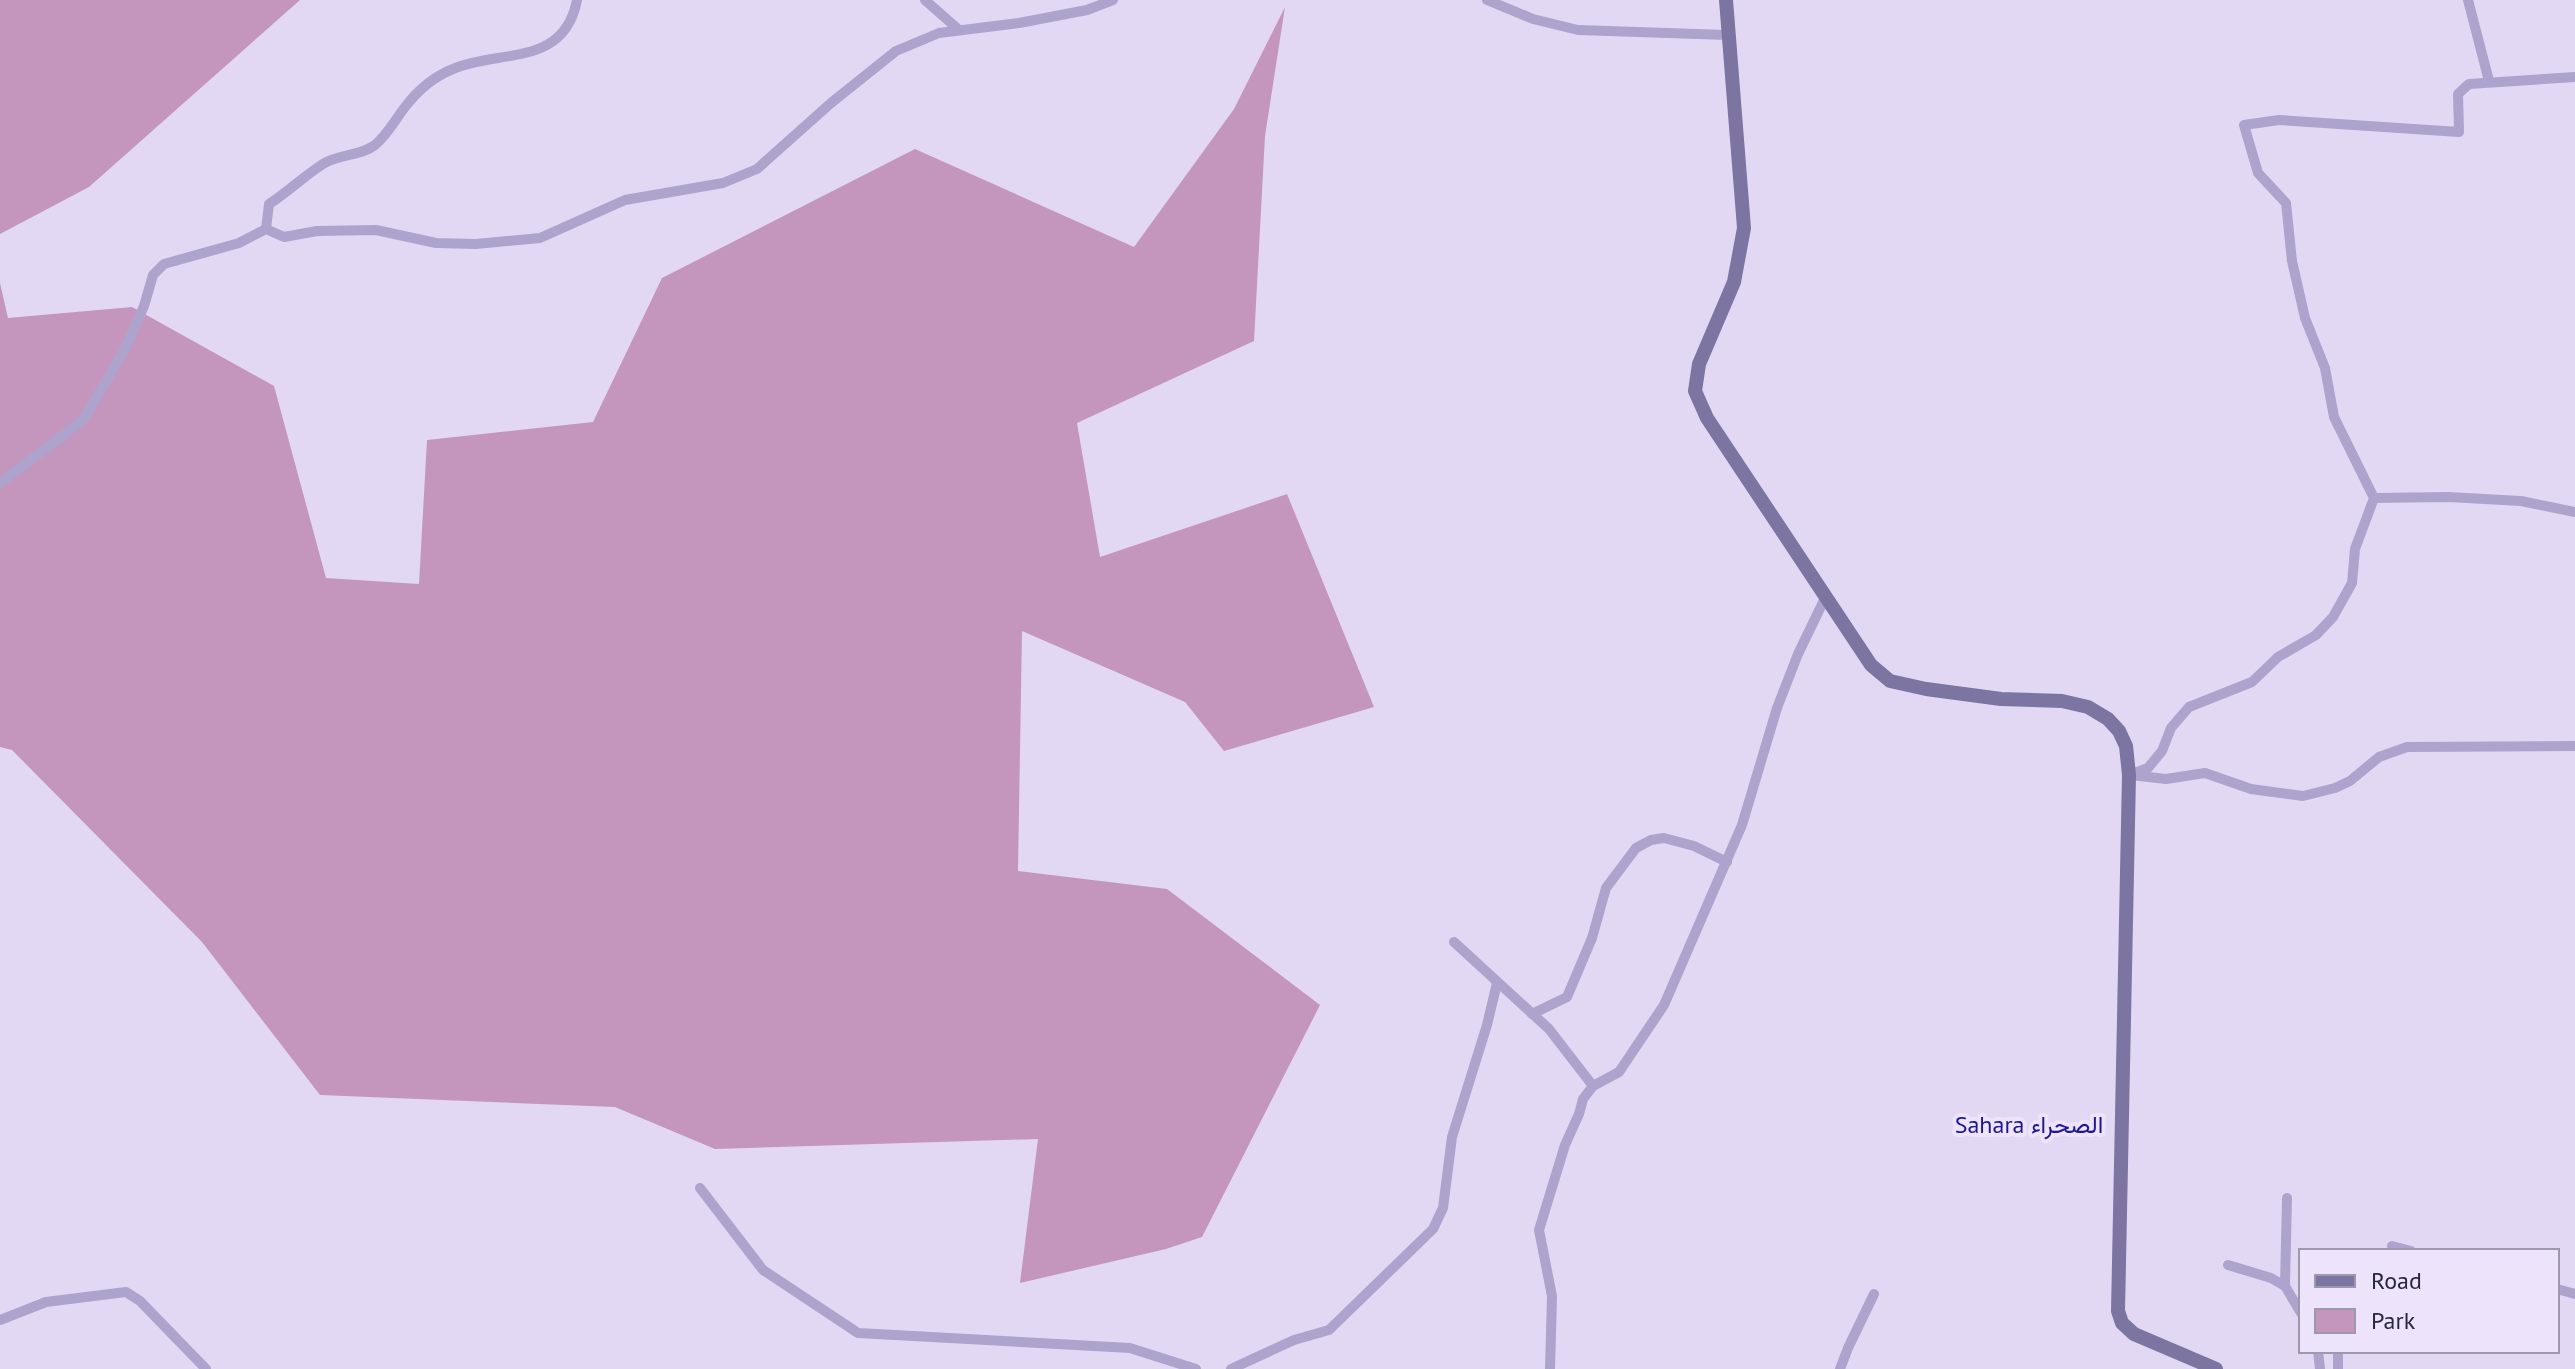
<svg xmlns="http://www.w3.org/2000/svg" width="2575" height="1369" viewBox="0 0 2575 1369" font-family="'PT Sans',Vazirmatn,sans-serif">
<style>
.green{fill:#c496bd}
.lines{fill:none;stroke-linecap:round;stroke-linejoin:round}
.minor{stroke:#aea3cd;stroke-width:10}
.secondary{stroke:#7c74a1;stroke-width:14}
.labels{text-anchor:middle;dominant-baseline:central;stroke-width:8;stroke-linejoin:round;paint-order:stroke}
.neighbourhood-label{font-size:24px;fill:#1e168e;stroke:#ede4fb}
</style>
<rect width="100%" height="100%" fill="#e2d8f4"/>
<g class="green">
<polygon points="0,0 300,0 89,187 0,234"/>
<polygon points="1285,7 1265,136 1254,341 1077,423 1100,557 1287,494 1374,707 1224,751 1185,702 1022,631 1018,871 1167,889 1320,1005 1202,1237 1166,1249 1020,1283 1038,1139 715,1149 615,1107 320,1095 202,942 12,750 0,747 0,283 8,318 132,307 274,386 326,578 419,584 427,440 593,422 662,278 915,149 1134,247 1234,109"/>
</g>
<g class="lines">
<g class="minor">
<polyline points="925,0 959,30"/>
<polyline points="1487,0 1533,19 1578,30 1727,35"/>
<polyline points="2468,0 2489,81"/>
<polyline points="266,229 284,237 317,231 376,230 436,243 476,244 540,238 625,200 723,183 757,169 831,103 896,51 939,33 1019,23 1087,10 1113,0"/>
<path d="M266 229 269 204C288 192 304 176 323 164 339 154 361 156 375 145 388 134 395 120 405 107 418 90 433 77 453 69 498 49 564 68 577 0"/>
<polyline points="0,483 83,420 125,349 144,306 153,275 164,264 239,243 266,229"/>
<polyline points="2374,498 2448,497 2521,501 2575,512"/>
<polyline points="2129,775 2148,768 2162,751 2171,728 2189,707 2252,682 2278,657 2316,635 2333,617 2352,583 2355,549 2374,498 2334,417 2325,368 2305,318 2292,261 2286,203 2258,173 2244,125 2279,120 2459,132 2458,94 2469,84 2575,77"/>
<polyline points="2131,775 2166,779 2205,773 2251,789 2303,796 2335,788 2350,781 2379,757 2407,747 2575,746"/>
<polyline points="1454,942 1549,1029 1593,1086"/>
<polyline points="1532,1014 1567,997 1592,938 1606,888 1636,848 1651,840 1664,838 1694,846 1727,862"/>
<polyline points="700,1188 763,1270 858,1333 1130,1348 1196,1369"/>
<polyline points="2392,1246 2411,1251"/>
<polyline points="2228,1265 2271,1278 2285,1286 2301,1313"/>
<polyline points="2285,1286 2287,1198"/>
<polyline points="2557,1289 2575,1294"/>
<polyline points="0,1320 46,1302 126,1292 140,1301 206,1369"/>
<polyline points="2318,1351 2320,1369"/>
<polyline points="1231,1369 1294,1340 1329,1330 1433,1229 1443,1208 1452,1137 1487,1025 1497,983"/>
<polyline points="1550,1369 1552,1296 1539,1230 1565,1145 1579,1114 1583,1099 1593,1086 1619,1072 1664,1005 1742,825 1777,708 1798,654 1826,596"/>
<polyline points="1840,1369 1848,1348 1874,1294"/>
<polyline points="2338,1369 2338,1351"/>
</g>
<polyline class="secondary" points="1726,0 1744,228 1734,282 1699,364 1695,391 1707,418 1871,665 1890,681 1926,689 2001,699 2062,701 2088,707 2108,719 2119,731 2126,746 2129,775 2118,1311 2122,1323 2134,1334 2216,1369"/>
</g>
<g class="labels">
<g class="neighbourhood-label">
<text x="2029" y="1124">Sahara الصحراء</text>
</g>
</g>
<rect x="2299" y="1249" width="260" height="104" fill="#ede4fb" stroke="#9e98ad" stroke-width="2"/>
<rect x="2315" y="1275" width="40" height="12" fill="#7c74a1" stroke="#9e98ad" stroke-width="2"/>
<text x="2371" y="1289" font-size="24" fill="#282637">Road</text>
<rect x="2315" y="1309" width="40" height="24" fill="#c496bd" stroke="#9e98ad" stroke-width="2"/>
<text x="2371" y="1329" font-size="24" fill="#282637">Park</text>
</svg>
